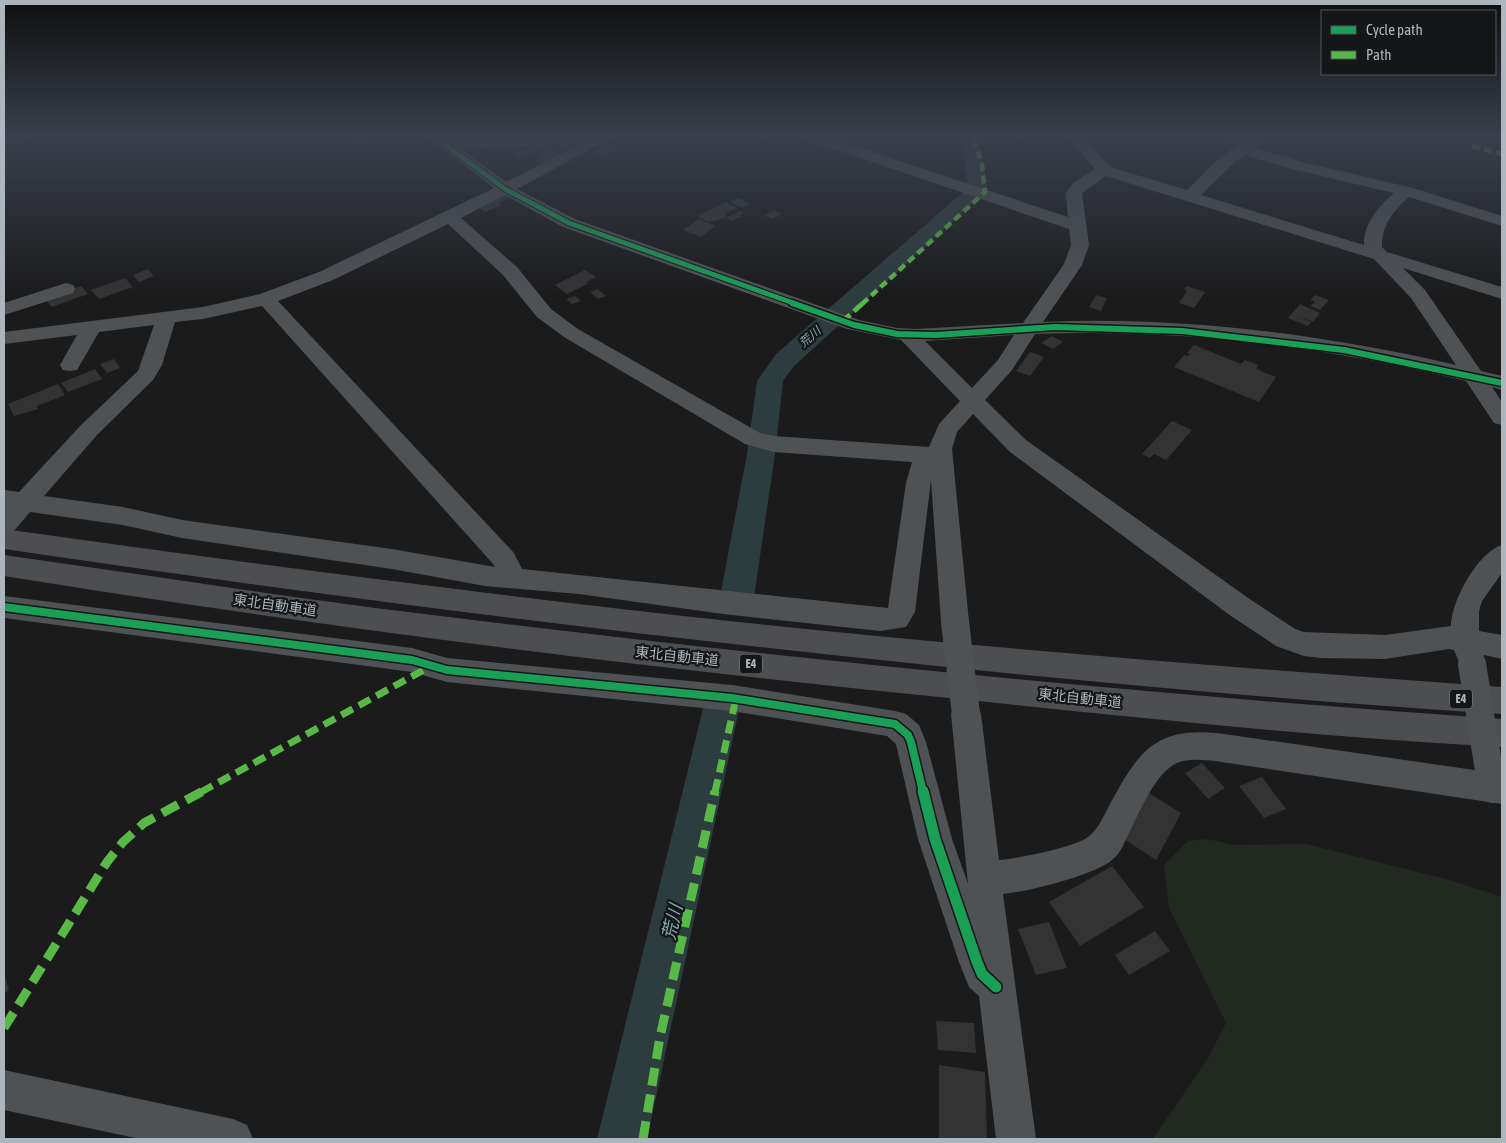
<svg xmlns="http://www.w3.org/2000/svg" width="1506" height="1143" viewBox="0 0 1506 1143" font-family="'Asap Condensed','Noto Sans JP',sans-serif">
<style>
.green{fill:#222921}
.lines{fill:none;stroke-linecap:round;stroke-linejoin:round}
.river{fill:#2d3c3f;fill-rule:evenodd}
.building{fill:#333334}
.minor{fill:#4f5255;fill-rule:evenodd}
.highway{fill:#4d4e51;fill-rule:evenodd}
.minor-bridge{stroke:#4f5255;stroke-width:28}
.quiet-far3{stroke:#58b947;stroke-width:4.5;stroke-dasharray:8 4.5;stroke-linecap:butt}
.quiet-far2{stroke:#58b947;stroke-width:5;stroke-dasharray:11 5;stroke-linecap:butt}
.quiet-far1{stroke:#58b947;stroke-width:7;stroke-dasharray:13 7;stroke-linecap:butt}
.quiet{stroke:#58b947;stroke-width:9;stroke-dasharray:18 9;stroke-linecap:butt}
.cycleway-far3-casing{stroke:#151618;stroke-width:7}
.cycleway-far2-casing{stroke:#151618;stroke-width:9}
.cycleway-far1-casing{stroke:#151618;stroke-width:11}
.cycleway-casing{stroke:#151618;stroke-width:14}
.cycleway-far3{stroke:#1a9f57;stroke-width:5}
.cycleway-far2{stroke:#1a9f57;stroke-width:6}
.cycleway-far1{stroke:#1a9f57;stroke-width:8}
.cycleway{stroke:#1a9f57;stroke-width:11}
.labels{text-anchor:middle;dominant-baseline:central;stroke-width:4.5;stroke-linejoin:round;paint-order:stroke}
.far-water-label{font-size:12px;font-style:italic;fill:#83aeb7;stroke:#151618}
.shield{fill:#151618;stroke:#7f868b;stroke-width:1}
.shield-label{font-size:12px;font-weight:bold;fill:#adb6bc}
.street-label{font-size:14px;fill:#adb6bc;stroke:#151618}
.near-water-label{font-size:18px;font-style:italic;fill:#83aeb7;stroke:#151618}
</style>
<rect width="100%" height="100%" fill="#1b1b1c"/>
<polygon class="green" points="1207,839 1234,845 1307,844 1450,880 1502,897 1502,1139 1153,1139 1208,1058 1226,1023 1169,908 1164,865 1188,841"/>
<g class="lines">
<g class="river">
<polygon points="957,137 976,137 980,144 988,190 794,366 783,381 775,454 754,597 749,606 737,610 725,606 720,597 747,454 757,381 776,354 968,188 962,144"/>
<polygon points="722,689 735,694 740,705 647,1139 597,1139 704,705 709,694"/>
</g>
</g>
<g class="building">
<polygon points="356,137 375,137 359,144 350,139"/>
<polygon points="548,137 562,139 546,148 535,145"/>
<polygon points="575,137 590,140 584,143 578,141 563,150 553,148 568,138"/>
<polygon points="1227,137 1247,137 1249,138 1239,145 1223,140"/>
<polygon points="532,145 541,148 523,158 514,155"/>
<polygon points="610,146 616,149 604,156 592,151"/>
<polygon points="547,149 563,155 548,165 535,161 548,153 543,151"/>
<polygon points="503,194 510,198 498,203 502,205 485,212 476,206"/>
<polygon points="739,198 750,204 742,208 730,202"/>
<polygon points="726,202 737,208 724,214 727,216 715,221 708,222 697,216"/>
<polygon points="775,210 782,214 771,219 764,215"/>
<polygon points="740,211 744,213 740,215 742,216 732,221 726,218"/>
<polygon points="699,219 715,226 701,237 683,230"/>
<polygon points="148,269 154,276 139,282 133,275"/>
<polygon points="585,270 596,277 586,282 589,283 567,294 555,285"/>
<polygon points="125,278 133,287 99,299 91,290"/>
<polygon points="81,286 88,294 52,307 45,299"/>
<polygon points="1187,286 1205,292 1194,308 1179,303 1187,291 1184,290"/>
<polygon points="598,289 606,296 598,299 590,292"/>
<polygon points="1096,295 1107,298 1101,311 1089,307"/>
<polygon points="1315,295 1329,300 1320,310 1310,306 1315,302 1310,300"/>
<polygon points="575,296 581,301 572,304 566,299"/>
<polygon points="1300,304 1320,313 1313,322 1295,315 1311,322 1308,326 1288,318"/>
<polygon points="1052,336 1063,342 1053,349 1041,343"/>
<polygon points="1194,345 1241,364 1245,360 1258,365 1256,369 1276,377 1259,402 1174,367 1184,355 1188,356 1190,354 1187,353"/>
<polygon points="1030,352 1044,357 1030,376 1016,371"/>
<polygon points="114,359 120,368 107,373 100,364"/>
<polygon points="95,369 102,379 68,392 61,383"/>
<polygon points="58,384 65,395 37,406 38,409 14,416 8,404"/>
<polygon points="1172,421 1192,430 1166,460 1154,454 1150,458 1142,454"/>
<polygon points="1202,763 1225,788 1208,799 1185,773"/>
<polygon points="1262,777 1286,809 1264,818 1239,786"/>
<polygon points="1147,792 1181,813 1156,860 1121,837"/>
<polygon points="1112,866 1144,907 1080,946 1049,902"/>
<polygon points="1049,922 1067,968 1036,975 1018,929"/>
<polygon points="1155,931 1170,951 1129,975 1115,955"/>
<polygon points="4,972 9,990 4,993"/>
<polygon points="936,1021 974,1023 976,1053 938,1050"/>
<polygon points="939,1065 985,1072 987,1139 939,1139"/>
</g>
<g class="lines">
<g class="minor">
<polygon points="4,137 29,137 27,140 4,146"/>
<path d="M428 137H445L449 140 536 138 539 141 531 146 461 149 506 182 594 137H613L517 189 575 219 859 320 897 328 916 329 1023 323 1064 264 1071 245 1069 229 808 140 806 137H828L1068 217 1066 193 1073 183 1095 169 1069 137H1084L1110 167 1187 190C1204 174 1236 137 1260 137L1265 141 1256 148 1302 162 1413 188 1502 216V226L1409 197C1394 210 1381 226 1382 247L1387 252 1502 287V299L1403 268 1425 290 1481 371 1502 376V390L1492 387 1502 402V425L1494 423 1466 381C1326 347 1180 328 1035 334L1012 370 985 400 1026 440 1251 600 1295 629 1304 632 1385 635 1451 626C1451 601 1478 552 1502 545V573L1482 601 1479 611V631L1502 635V659L1484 655 1480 664 1470 668 1460 664 1454 650 1449 649 1385 659 1321 658 1304 656 1276 646 1231 616 1010 452 973 414 957 432 952 449 969 622 965 630 955 633 945 630 941 622 931 480 915 612 906 627 880 631 723 614 579 594 485 586 392 569 182 538 123 525 30 512 13 532 4 534V490L19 492 81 425 138 371 154 325 99 332 77 370 70 371 63 370 60 365 77 335 4 344V332L203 307 260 294 319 272 494 188ZM1245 155 1292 169 1394 193C1379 206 1363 224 1364 245L1201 195 1236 161ZM1106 176 1374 259 1411 298 1456 365C1322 334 1180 316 1043 322L1082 265 1089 245 1082 193ZM505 195 563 227 847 329 901 340 960 401 939 424 929 447 774 436 760 433 578 329 551 309 517 267 461 218ZM448 224 503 275 537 317 564 337 745 444 774 452 912 462 906 483 888 608 522 569 514 553 278 301 333 280ZM262 306 494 565 495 567 392 549 182 520 123 507 44 496 97 435 153 380 162 365 175 322 203 319ZM1014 335 998 360 972 388 925 341Z"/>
<polygon points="66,283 73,285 75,289 73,293 4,315 4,303"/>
<path d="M4 596 412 648 447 658 732 685 895 711 906 714 919 725 926 742 952 839 968 884 951 714 955 705 966 701 977 705 981 714 999 860C1017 859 1075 847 1088 837 1098 830 1103 817 1109 806 1139 750 1156 725 1224 734L1502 774V804L1215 761C1203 760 1188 758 1177 763 1156 772 1140 811 1130 831 1125 841 1121 853 1112 860 1095 875 1027 892 1003 894L1036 1139H996L979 996 969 987 959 962 918 839 896 744 887 736 732 711 447 682 412 672 4 618Z"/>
<polygon points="4,1070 233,1119 247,1125 253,1139 140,1139 4,1110"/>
</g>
<g class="highway">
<path d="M4 529C251 564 499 596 748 623 999 649 1250 669 1502 687V714C1354 705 1205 692 1057 678 705 644 354 601 4 549Z"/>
<path d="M4 555C141 574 278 596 416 613 777 658 1139 694 1502 719V747C1321 737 1139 718 959 699 639 667 321 627 4 576Z"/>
</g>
<g class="minor-bridge">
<polyline points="955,622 966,714"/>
<polyline points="1472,664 1492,789"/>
</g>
<g class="quiet-far3">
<polyline points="1472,146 1502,154"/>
<polyline points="862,304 985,192 982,164 973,137"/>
</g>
<polyline class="quiet-far2" points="842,322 863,303"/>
<g class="quiet-far1">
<polyline points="201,792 431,666"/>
<polyline points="715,792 736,698"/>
</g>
<g class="quiet">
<polyline points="4,1028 107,862 123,842 144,823 203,791"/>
<polyline points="643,1139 660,1037 715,791"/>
</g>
<g class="cycleway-far3-casing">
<polyline id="cycleway-far3" points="435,137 505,189 569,223 796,304"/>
</g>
<g class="cycleway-far2-casing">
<polyline id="cycleway-far2" points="792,303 854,325 897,334 936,335 1055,327 1182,331 1344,350 1502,383"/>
</g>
<g class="cycleway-far1-casing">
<polyline id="cycleway-far1" points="4,607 412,660 447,670 732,698 895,724 908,735 911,742 923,792"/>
</g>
<g class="cycleway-casing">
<polyline id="cycleway" points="923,791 935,839 977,962 982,974 996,987"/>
</g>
<use href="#cycleway-far3" class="cycleway-far3"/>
<use href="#cycleway-far2" class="cycleway-far2"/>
<use href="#cycleway-far1" class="cycleway-far1"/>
<use href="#cycleway" class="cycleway"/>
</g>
<linearGradient id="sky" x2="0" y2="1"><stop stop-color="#0f0f0f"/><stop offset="0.46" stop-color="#393f4b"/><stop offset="1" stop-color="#393f4b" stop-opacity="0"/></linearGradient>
<rect width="1506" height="297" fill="url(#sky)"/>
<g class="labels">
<g class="far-water-label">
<text transform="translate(810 337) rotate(-41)">荒川</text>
</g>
<g class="shield">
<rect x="740" y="654.5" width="22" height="19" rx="4"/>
<rect x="1450" y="689.5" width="22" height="19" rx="4"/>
</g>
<g class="shield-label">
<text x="751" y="664">E4</text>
<text x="1461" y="699">E4</text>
</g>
<g class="street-label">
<text transform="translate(275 605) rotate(8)">東北自動車道</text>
<text transform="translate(677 656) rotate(6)">東北自動車道</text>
<text transform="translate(1080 698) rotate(6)">東北自動車道</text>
</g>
<g class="near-water-label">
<text transform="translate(672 922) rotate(-77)">荒川</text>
</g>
</g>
<rect width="1506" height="1143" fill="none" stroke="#adb6bc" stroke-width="10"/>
<rect x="1321" y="10" width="175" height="65" fill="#151618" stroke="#52565a"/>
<rect x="1331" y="26" width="25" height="8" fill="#1a9f57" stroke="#52565a"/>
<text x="1366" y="35" font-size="15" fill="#adb6bc">Cycle path</text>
<rect x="1331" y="51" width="25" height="8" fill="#58b947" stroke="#52565a"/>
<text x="1366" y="60" font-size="15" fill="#adb6bc">Path</text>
</svg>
